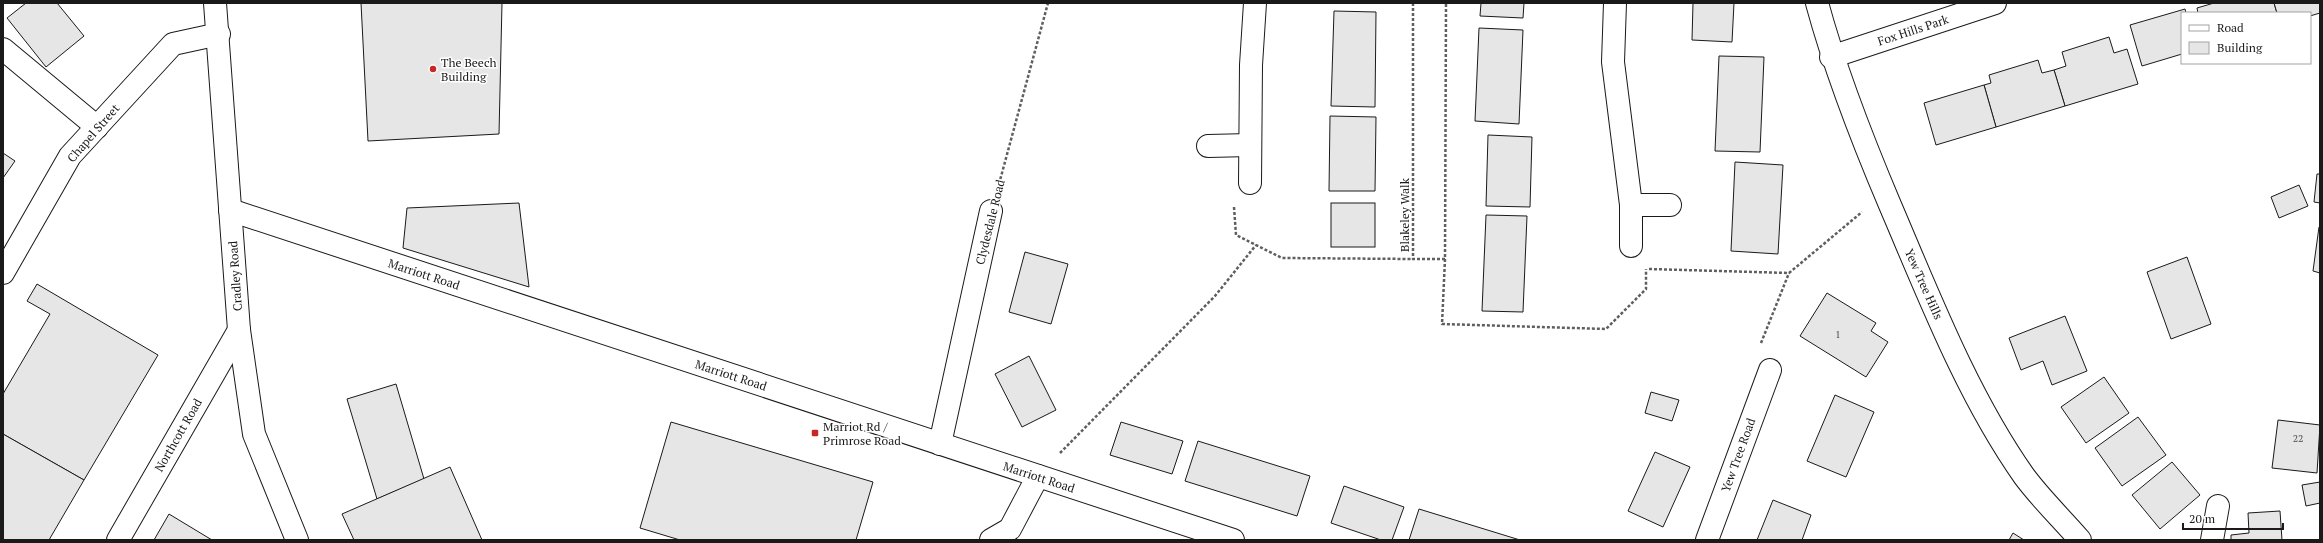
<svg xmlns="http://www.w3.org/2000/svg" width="2323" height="543" viewBox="0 0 2323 543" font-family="'PT Serif',serif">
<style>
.building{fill:#e6e6e6;stroke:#1a1a1a}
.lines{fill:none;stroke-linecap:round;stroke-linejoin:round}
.minor-casing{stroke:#1a1a1a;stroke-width:24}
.major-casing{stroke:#1a1a1a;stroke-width:24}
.path{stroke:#5f5f5f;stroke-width:2.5;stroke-dasharray:3 2;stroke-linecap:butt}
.minor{stroke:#fff;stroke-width:22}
.major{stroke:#fff;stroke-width:22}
.poi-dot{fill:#c62828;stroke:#fff;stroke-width:1.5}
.labels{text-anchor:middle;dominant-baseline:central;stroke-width:3;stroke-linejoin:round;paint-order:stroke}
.number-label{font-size:10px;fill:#4d4d4d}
.street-label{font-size:12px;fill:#1a1a1a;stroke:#fff}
.poi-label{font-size:12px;fill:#1a1a1a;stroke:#fff;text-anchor:start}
</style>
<rect width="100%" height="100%" fill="#fff"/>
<g class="building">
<polygon points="26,3 57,3 84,36 46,67 7,18"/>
<polygon points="361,3 502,3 499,134 368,141"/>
<polygon points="1481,3 1524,3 1523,18 1480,16"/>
<polygon points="1693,3 1734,3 1732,42 1692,40"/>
<polygon points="2214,3 2274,3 2277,13 2198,13 2197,8"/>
<polygon points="2274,3 2320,3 2320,13 2310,16 2310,13 2277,13"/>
<polygon points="2185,9 2186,13 2182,13 2182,54 2142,66 2130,25"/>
<polygon points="1334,11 1376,12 1375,107 1331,106"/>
<polygon points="1479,28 1523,30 1519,124 1475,121"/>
<polygon points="2109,37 2114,53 2127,49 2138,84 2065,106 2054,70 2066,66 2062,52"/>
<polygon points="1719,56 1764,57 1760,152 1715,151"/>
<polygon points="2038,60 2042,73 2054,70 2065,106 1996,127 1984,85 1991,83 1989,75"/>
<polygon points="1984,85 1996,127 1936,145 1924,103"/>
<polygon points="1330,116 1376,117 1375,191 1329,191"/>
<polygon points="1488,135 1532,137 1530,207 1486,206"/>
<polygon points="3,153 15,161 3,178"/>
<polygon points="1735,162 1783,165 1778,254 1731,251"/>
<polygon points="2317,174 2320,174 2320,203 2314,202"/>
<polygon points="2299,185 2308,206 2279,218 2271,197"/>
<polygon points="519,203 529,287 403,248 407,208"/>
<rect x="1331" y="203" width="44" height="44"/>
<polygon points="1486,215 1527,216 1523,312 1482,311"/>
<polygon points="2319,227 2320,227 2320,273 2313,271"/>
<polygon points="1025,252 1068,264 1051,324 1009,312"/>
<polygon points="2187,257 2211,324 2171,339 2147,272"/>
<polygon points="37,284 158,355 84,480 3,434 3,394 50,314 27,301"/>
<polygon points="1827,293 1876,323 1871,331 1888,342 1866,377 1800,336"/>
<polygon points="2065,316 2087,371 2052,385 2043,361 2021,370 2009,338"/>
<polygon points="1029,356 1056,410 1022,427 995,374"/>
<polygon points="2104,377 2129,413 2086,443 2061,407"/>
<polygon points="396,384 424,479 377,499 347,399"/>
<polygon points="1651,392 1679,400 1672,421 1645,413"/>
<polygon points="1835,395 1874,412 1846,477 1807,461"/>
<polygon points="2138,417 2166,455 2122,486 2095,448"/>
<polygon points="2278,420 2320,425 2317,473 2272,468"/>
<polygon points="671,422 873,482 856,540 680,540 640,528"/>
<polygon points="1121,422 1183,441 1172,474 1110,455"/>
<polygon points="3,434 84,480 49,540 3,540"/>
<polygon points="1198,441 1310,476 1297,516 1185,481"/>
<polygon points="1655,452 1690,467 1663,527 1628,511"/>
<polygon points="2172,462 2200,495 2160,529 2132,495"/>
<polygon points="450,467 482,540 354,540 342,514"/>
<polygon points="2320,482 2320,503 2306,506 2302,485"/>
<polygon points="1344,486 1404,507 1392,540 1381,540 1331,523"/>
<polygon points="1773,500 1811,515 1802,540 1757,540"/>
<polygon points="1419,509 1520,540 1409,540"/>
<polygon points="2280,511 2282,540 2231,540 2231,535 2249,533 2248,513"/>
<polygon points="169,514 212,540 154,540"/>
<polygon points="2013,533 2024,540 2009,540"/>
</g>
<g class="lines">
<g class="minor-casing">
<g id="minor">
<polyline points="1615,3 1613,62 1631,205 1631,246"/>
<path d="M1817 3C1836 73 1862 139 1890 205 1929 296 1967 395 2024 476 2041 499 2062 519 2080 540"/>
<polyline points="3,49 97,127"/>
<polyline points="1831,57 1995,3"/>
<polyline points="1208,146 1250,145"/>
<polyline points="1250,183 1251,65 1255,3"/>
<polyline points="1631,205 1670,205"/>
<polyline points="230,210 1233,540"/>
<polyline points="3,273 70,156 173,44 219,34"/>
<polyline points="940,444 991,211"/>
<polyline points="118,540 239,330"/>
<polyline points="991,540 1010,529 1038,476"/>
<polyline points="1707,540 1770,370"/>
<polyline points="2212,540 2218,506"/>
</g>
</g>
<g class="major-casing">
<polyline id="major" points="215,3 239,330 254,434 297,540"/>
</g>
<g class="path">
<polyline points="1413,3 1413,259 1445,259 1446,3"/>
<polyline points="999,184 1048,3"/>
<polyline points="1234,207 1236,235 1282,258 1413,259"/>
<polyline points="1445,259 1442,324 1606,329 1646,289 1646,269"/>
<polyline points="1649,269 1789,273 1862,212"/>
<polyline points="1761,343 1789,273"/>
<polyline points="1060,453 1215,296 1256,245"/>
</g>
<use href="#minor" class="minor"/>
<use href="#major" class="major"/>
</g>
<g class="poi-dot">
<circle cx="433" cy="69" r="4"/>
<rect x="811" y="429" width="8" height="8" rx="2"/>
</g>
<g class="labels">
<g class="number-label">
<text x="1838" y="334">1</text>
<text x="2298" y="438">22</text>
</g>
<g class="street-label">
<text transform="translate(1913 30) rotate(-18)">Fox Hills Park</text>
<text transform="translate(93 133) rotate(-49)">Chapel Street</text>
<text transform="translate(1404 215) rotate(-90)">Blakeley Walk</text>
<text transform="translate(990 222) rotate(-76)">Clydesdale Road</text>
<text transform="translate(424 274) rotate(18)">Marriott Road</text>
<text transform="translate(235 276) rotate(-94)">Cradley Road</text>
<text transform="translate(1924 284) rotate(66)">Yew Tree Hills</text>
<text transform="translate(731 375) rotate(18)">Marriott Road</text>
<text transform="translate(178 435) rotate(-60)">Northcott Road</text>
<text transform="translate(1738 455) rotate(-70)">Yew Tree Road</text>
<text transform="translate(1039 477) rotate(18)">Marriott Road</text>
</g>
<g class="poi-label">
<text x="441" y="62">The Beech<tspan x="441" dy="14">Building</tspan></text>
<text x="823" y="426">Marriot Rd /<tspan x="823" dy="14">Primrose Road</tspan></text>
</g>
</g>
<rect width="2323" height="543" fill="none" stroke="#1a1a1a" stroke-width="8"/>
<rect x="2181" y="12" width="130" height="52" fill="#ffffff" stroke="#a3a3a3"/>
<rect x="2189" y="25" width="20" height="6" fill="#ffffff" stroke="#a3a3a3"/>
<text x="2217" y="32" font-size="12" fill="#1a1a1a">Road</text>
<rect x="2189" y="42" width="20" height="12" fill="#e6e6e6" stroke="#a3a3a3"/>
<text x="2217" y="52" font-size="12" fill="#1a1a1a">Building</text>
<path d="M2183 523v6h100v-6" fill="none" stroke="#1a1a1a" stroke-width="2"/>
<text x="2189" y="523" font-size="12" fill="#1a1a1a" stroke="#ffffff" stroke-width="3" paint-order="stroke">20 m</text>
</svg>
